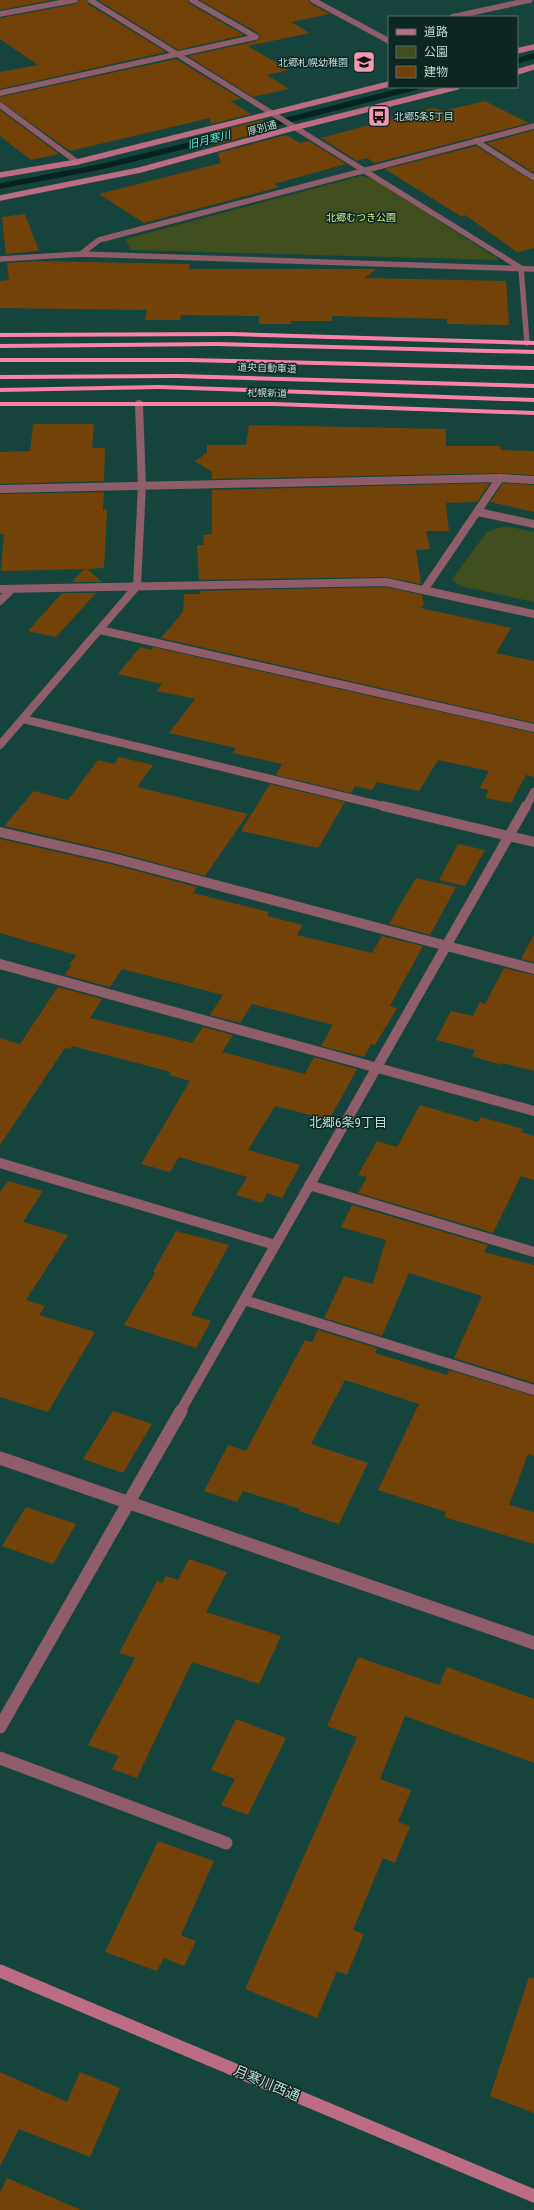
<svg xmlns="http://www.w3.org/2000/svg" width="534" height="2210" viewBox="0 0 534 2210" font-family="'Roboto Condensed','Noto Sans JP',sans-serif">
<style>
.green{fill:#404d1d}
.lines{fill:none;stroke-linecap:round;stroke-linejoin:round}
.stream{stroke:#052420;stroke-width:5.5}
.building{fill:#734209}
.street-far3{stroke:#8f5c6a;stroke-width:5.5}
.street-far2{stroke:#8f5c6a;stroke-width:8}
.street-far1{stroke:#8f5c6a;stroke-width:10}
.street{stroke:#8f5c6a;stroke-width:13}
.secondary-far1{stroke:#bc6c83;stroke-width:5.5}
.secondary{stroke:#bc6c83;stroke-width:13}
.highway{fill:#fd82a8;fill-rule:evenodd}
.labels{text-anchor:middle;dominant-baseline:central;stroke-width:3;stroke-linejoin:round;paint-order:stroke}
.far-poi-label{font-size:10px;fill:#bfddd7;stroke:#0e2723;text-anchor:end}
.far-street-label{font-size:10px;fill:#bfddd7;stroke:#0e2723}
.far-park-label{font-size:10px;fill:#d0eb8c;stroke:#0e2723}
.far-water-label{font-size:11px;font-style:italic;fill:#5ae6d2;stroke:#0e2723}
.neighbourhood-label{font-size:13px;fill:#bfddd7;stroke:#0e2723}
.near-street-label{font-size:14px;fill:#bfddd7;stroke:#0e2723}
</style>
<rect width="100%" height="100%" fill="#15443d"/>
<g class="green">
<polygon points="361,176 372,178 500,260 131,250 125,239"/>
<polygon points="505,526 534,532 534,602 460,586 452,579 487,532"/>
</g>
<g class="lines">
<g class="stream">
<polyline points="517,61 534,56"/>
<polyline points="257,128 416,87"/>
<polyline points="0,186 100,167 226,136"/>
</g>
</g>
<g class="building">
<polygon points="0,0 52,0 0,10"/>
<polygon points="79,0 86,0 88,4 166,52 0,89 0,72 38,65 0,39 0,18 76,4"/>
<polygon points="98,0 188,0 190,4 244,35 178,50"/>
<polygon points="200,0 309,0 311,4 330,14 291,22 310,33 248,46 289,70 267,75 289,89 253,97 188,56 257,41 260,38 258,33"/>
<polygon points="176,59 241,99 230,101 251,114 211,124 210,118 70,151 0,101 0,97"/>
<polygon points="485,101 529,123 375,163 367,158 357,161 321,138 433,108 443,111"/>
<polygon points="0,110 59,154 31,160 0,136"/>
<polygon points="262,120 275,128 216,145 213,132"/>
<polygon points="534,130 534,173 487,143"/>
<polygon points="286,135 300,143 309,141 346,164 274,184 279,187 144,223 99,194 221,163 218,153"/>
<polygon points="476,146 534,182 534,248 517,252 465,215 462,217 385,169"/>
<polygon points="25,214 39,251 6,254 2,217"/>
<polygon points="35,261 190,264 189,269 377,269 364,278 506,281 509,325 447,324 447,319 332,316 332,321 291,321 291,324 259,324 259,316 181,315 180,320 145,320 147,310 0,308 0,281 9,280 7,263"/>
<polygon points="33,424 94,424 92,448 105,448 104,481 0,484 0,452 30,451"/>
<polygon points="249,425 446,429 446,446 500,446 501,450 534,451 534,475 500,473 212,479 212,472 195,461 207,453 207,445 246,445"/>
<polygon points="490,483 477,502 446,503 449,531 426,531 430,549 416,550 421,584 386,577 199,580 197,545 204,545 203,535 212,534 212,490"/>
<polygon points="503,483 534,485 534,512 490,502"/>
<polygon points="104,492 103,510 107,510 104,568 87,569 102,582 72,582 84,569 1,571 4,534 0,534 0,494"/>
<polygon points="385,587 422,595 424,604 421,608 511,628 496,653 534,661 534,723 161,638 183,612 184,594 200,594 200,591"/>
<polygon points="62,593 96,593 56,637 28,631"/>
<polygon points="140,647 152,650 153,647 534,733 534,777 526,775 511,803 485,798 489,790 480,788 489,771 438,760 419,791 377,782 372,790 355,786 351,793 276,775 282,764 233,753 236,748 169,733 195,699 157,691 162,684 118,674"/>
<polygon points="119,757 153,765 137,787 248,814 205,876 115,852 4,826 34,791 68,800 98,760 114,764"/>
<polygon points="270,784 345,802 318,848 241,831"/>
<polygon points="0,839 111,864 197,887 193,893 269,912 267,916 303,925 297,935 372,953 382,936 423,946 390,1006 397,1008 375,1045 371,1044 364,1057 321,1046 333,1025 252,1004 240,1023 210,1015 223,995 122,969 110,987 65,975 72,965 69,965 76,955 0,933"/>
<polygon points="458,844 485,850 465,886 439,880"/>
<polygon points="416,878 456,887 430,935 389,924"/>
<polygon points="534,935 534,962 521,959"/>
<polygon points="504,968 534,975 534,1071 502,1063 501,1065 472,1056 475,1050 436,1040 451,1011 473,1016 480,1002 485,1004"/>
<polygon points="58,987 102,999 90,1018 192,1043 203,1027 233,1035 222,1052 305,1074 314,1057 357,1069 329,1120 275,1106 248,1150 300,1165 282,1198 267,1193 262,1203 236,1195 247,1177 179,1157 170,1172 141,1164 190,1081 169,1075 171,1072 72,1046 70,1049 65,1048 0,1145 0,1038 20,1044"/>
<polygon points="420,1105 478,1122 481,1117 523,1129 521,1132 534,1136 534,1180 521,1176 493,1233 358,1193 367,1177 358,1175 377,1141 397,1147"/>
<polygon points="8,1181 43,1191 23,1222 68,1235 26,1300 45,1306 39,1315 95,1332 48,1412 0,1397 0,1192"/>
<polygon points="352,1205 488,1245 484,1252 534,1265 534,1383 454,1358 482,1296 409,1273 382,1336 324,1318 344,1276 373,1284 386,1240 341,1227"/>
<polygon points="176,1231 229,1245 191,1315 211,1321 196,1348 124,1325 155,1273 153,1272"/>
<polygon points="318,1330 377,1348 375,1353 447,1375 449,1370 534,1396 534,1456 528,1454 509,1505 534,1512 534,1544 444,1517 446,1512 378,1490 419,1404 345,1380 311,1444 368,1463 339,1524 299,1511 300,1509 243,1491 237,1502 204,1491 228,1445 246,1451 305,1340 312,1342"/>
<polygon points="113,1411 152,1424 123,1473 83,1459"/>
<polygon points="26,1507 76,1524 53,1564 2,1546"/>
<polygon points="189,1559 227,1572 206,1612 281,1636 259,1684 192,1662 137,1778 112,1769 119,1756 88,1745 135,1658 119,1653 157,1581 162,1583 166,1576 178,1580"/>
<polygon points="358,1657 439,1685 447,1667 534,1699 534,1763 405,1716 380,1779 411,1790 398,1822 410,1826 395,1863 383,1858 353,1930 364,1934 347,1975 337,1971 317,2018 245,1989 357,1737 327,1726"/>
<polygon points="236,1719 286,1738 248,1815 221,1805 235,1779 211,1770"/>
<polygon points="158,1841 214,1861 181,1935 196,1941 184,1966 164,1958 157,1971 105,1952"/>
<polygon points="529,1977 534,1978 534,2113 490,2096"/>
<polygon points="0,2072 67,2102 80,2072 120,2088 90,2157 19,2129 0,2166"/>
<polygon points="7,2178 81,2210 0,2210 0,2193"/>
</g>
<g class="lines">
<g class="street-far3">
<polyline points="90,0 521,268 527,343"/>
<polyline points="313,0 389,41"/>
<polyline points="0,14 75,0"/>
<polyline points="452,17 530,0"/>
<polyline points="0,93 256,37 192,0"/>
<polyline points="0,105 77,162"/>
<polyline points="476,141 534,178"/>
<polyline points="81,254 99,240 534,126"/>
<polyline points="0,259 81,254 534,269"/>
</g>
<g class="street-far2">
<polyline points="0,489 500,478 534,480"/>
<polyline points="478,512 534,524"/>
<polyline points="0,589 386,582 534,614"/>
<polyline points="424,590 500,478"/>
<polyline points="0,601 12,589"/>
<polyline points="100,630 534,728"/>
<polyline points="23,719 387,807"/>
<polyline points="0,745 137,586 142,486 139,404"/>
<polyline points="526,807 534,792"/>
</g>
<g class="street-far1">
<polyline points="383,806 534,842"/>
<polyline points="0,832 113,858 534,969"/>
<polyline points="0,964 534,1111"/>
<polyline points="0,1163 275,1245"/>
<polyline points="309,1185 534,1252"/>
<polyline points="244,1300 534,1390"/>
<polyline points="180,1412 526,806"/>
</g>
<g class="street">
<polyline points="0,1458 534,1643"/>
<polyline points="0,1727 181,1411"/>
<polyline points="0,1758 226,1843"/>
</g>
<g class="secondary-far1">
<polyline points="517,51 534,47"/>
<polyline points="517,72 534,67"/>
<polyline points="0,175 77,162 389,84"/>
<polyline points="0,198 140,170 297,127 457,87"/>
</g>
<polyline class="secondary" points="0,1971 534,2196"/>
<g class="highway">
<polygon points="231,332 534,341 534,345 231,336 0,337 0,333"/>
<polygon points="217,342 534,350 534,354 217,346 0,348 0,344"/>
<polygon points="0,358 187,358 534,366 534,370 187,362 0,362"/>
<polygon points="178,374 534,384 534,388 178,378 0,379 0,375"/>
<polygon points="159,385 534,398 534,402 159,389 0,392 0,388"/>
<polygon points="0,402 274,402 534,411 534,415 274,406 0,406"/>
</g>
</g>
<defs>
<g id="school-square" transform="scale(1.15)"><rect x="-9" y="-9" width="18" height="18" rx="4" fill="#f19ab2" stroke="#0e2723"/><path d="M0-5L7-2L0 1L-7-2ZM-4 1L0 2.5L4 1V4Q0 6-4 4Z" fill="#111"/></g>
<g id="bus-square" transform="scale(1.15)"><rect x="-9" y="-9" width="18" height="18" rx="4" fill="#f19ab2" stroke="#0e2723"/><path d="M-5-6H5V4H4V6H2V4H-2V6H-4V4H-5ZM-3.5-4V0h7V-4ZM-3.5 1.2v1.5H-2V1.2ZM2 1.2v1.5H3.5V1.2Z" fill="#111"/></g>
</defs>
<g fill-rule="evenodd">
<use href="#school-square" x="364" y="62"/>
<use href="#bus-square" x="379" y="116"/>
</g>
<g class="labels">
<g class="far-poi-label">
<text x="348" y="62">北郷札幌幼稚園</text>
<text x="394" y="116" text-anchor="start">北郷5条5丁目</text>
</g>
<g class="far-street-label">
<text transform="translate(262 128) rotate(-15)">厚別通</text>
<text transform="translate(267 368) rotate(2)">道央自動車道</text>
<text transform="translate(267 393) rotate(1)">札幌新道</text>
</g>
<g class="far-park-label">
<text x="361" y="217">北郷むつき公園</text>
</g>
<g class="far-water-label">
<text transform="translate(209 140) rotate(-14)">旧月寒川</text>
</g>
<g class="neighbourhood-label">
<text x="348" y="1122">北郷6条9丁目</text>
</g>
<g class="near-street-label">
<text transform="translate(267 2083) rotate(23)">月寒川西通</text>
</g>
</g>
<rect x="388" y="16" width="130" height="72" fill="#0e2723" stroke="#55706b"/>
<rect x="396" y="29" width="20" height="6" fill="#bc6c83" stroke="#55706b"/>
<text x="424" y="36" font-size="12" fill="#bfddd7">道路</text>
<rect x="396" y="46" width="20" height="12" fill="#404d1d" stroke="#55706b"/>
<text x="424" y="56" font-size="12" fill="#bfddd7">公園</text>
<rect x="396" y="66" width="20" height="12" fill="#734209" stroke="#55706b"/>
<text x="424" y="76" font-size="12" fill="#bfddd7">建物</text>
</svg>
